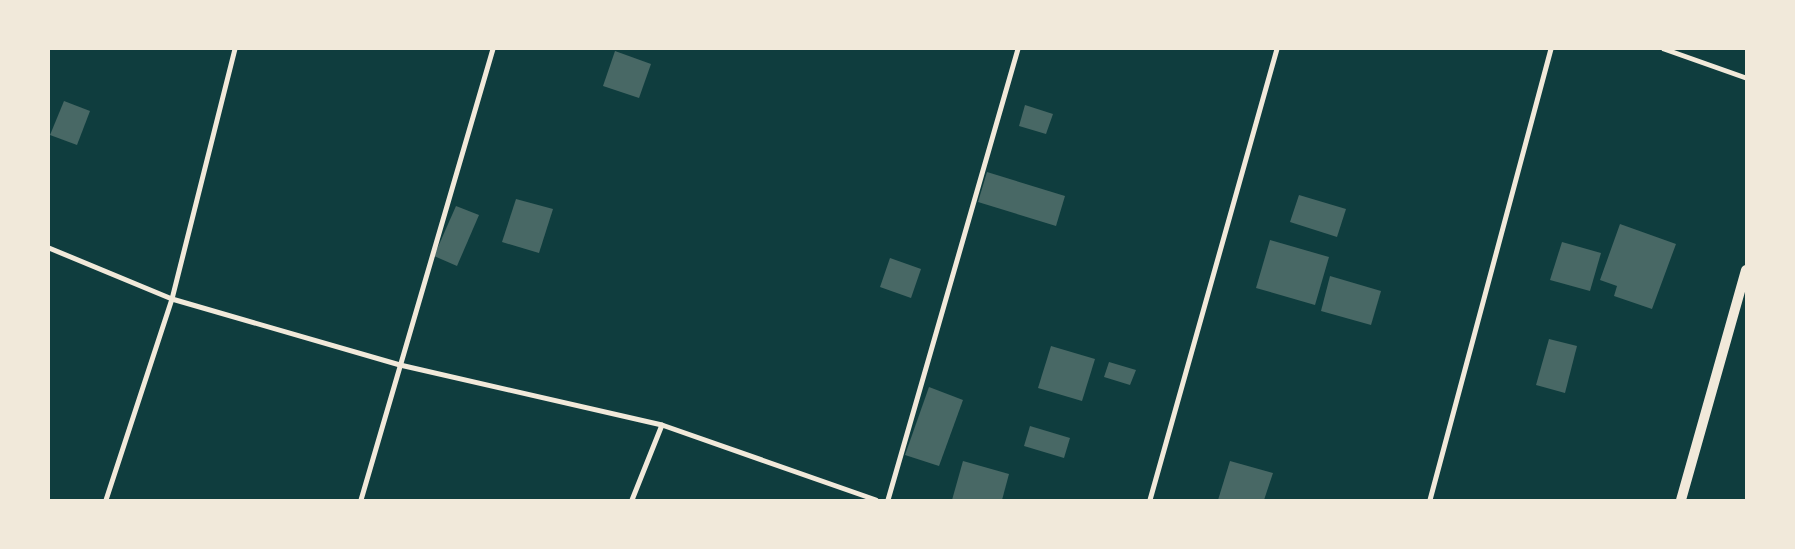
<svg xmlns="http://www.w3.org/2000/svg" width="1795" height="549" viewBox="0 0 1795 549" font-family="Manrope,sans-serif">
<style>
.building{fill:#486865}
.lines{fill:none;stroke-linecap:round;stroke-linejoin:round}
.minor{stroke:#f1e9da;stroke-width:5}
.secondary{stroke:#f1e9da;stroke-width:10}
</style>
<rect width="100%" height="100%" fill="#0f3d3e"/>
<g class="building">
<polygon points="615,51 651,64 639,98 603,86"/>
<polygon points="64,101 90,111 77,145 50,135"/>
<polygon points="1025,105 1053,114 1046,134 1019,126"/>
<polygon points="987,172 1065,196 1056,226 978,202"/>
<polygon points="1299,195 1346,209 1337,237 1290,222"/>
<polygon points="516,199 553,209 539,253 502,242"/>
<polygon points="456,206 479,215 457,266 434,256"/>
<polygon points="1620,224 1676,244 1652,309 1614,296 1617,286 1600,280"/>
<polygon points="1270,240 1329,257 1315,305 1256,288"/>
<polygon points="1562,242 1601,253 1590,291 1550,280"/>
<polygon points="890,258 921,269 911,298 880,287"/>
<polygon points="1330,276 1381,291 1371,325 1321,311"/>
<polygon points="1549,339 1577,346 1565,393 1536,385"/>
<polygon points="1051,346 1095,359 1082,401 1038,388"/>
<polygon points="1109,362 1136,370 1130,385 1104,377"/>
<polygon points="929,387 963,400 939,466 905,455"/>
<polygon points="1030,426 1070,438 1064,458 1024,446"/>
<polygon points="963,461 1009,474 1002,500 952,500"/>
<polygon points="1230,461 1273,473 1264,500 1218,500"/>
</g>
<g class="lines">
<g class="minor">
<polyline points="1664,49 1746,78"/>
<polyline points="49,248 172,299 400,365 662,425 876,500"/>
<polyline points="106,500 172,299 235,49"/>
<polyline points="361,500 493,49"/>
<polyline points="632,500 662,425"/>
<polyline points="888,500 1018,49"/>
<polyline points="1150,500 1277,49"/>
<polyline points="1430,500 1551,49"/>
</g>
<polyline class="secondary" points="1681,500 1746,270"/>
</g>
<rect width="1795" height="549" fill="none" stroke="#f1e9da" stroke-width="100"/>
</svg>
